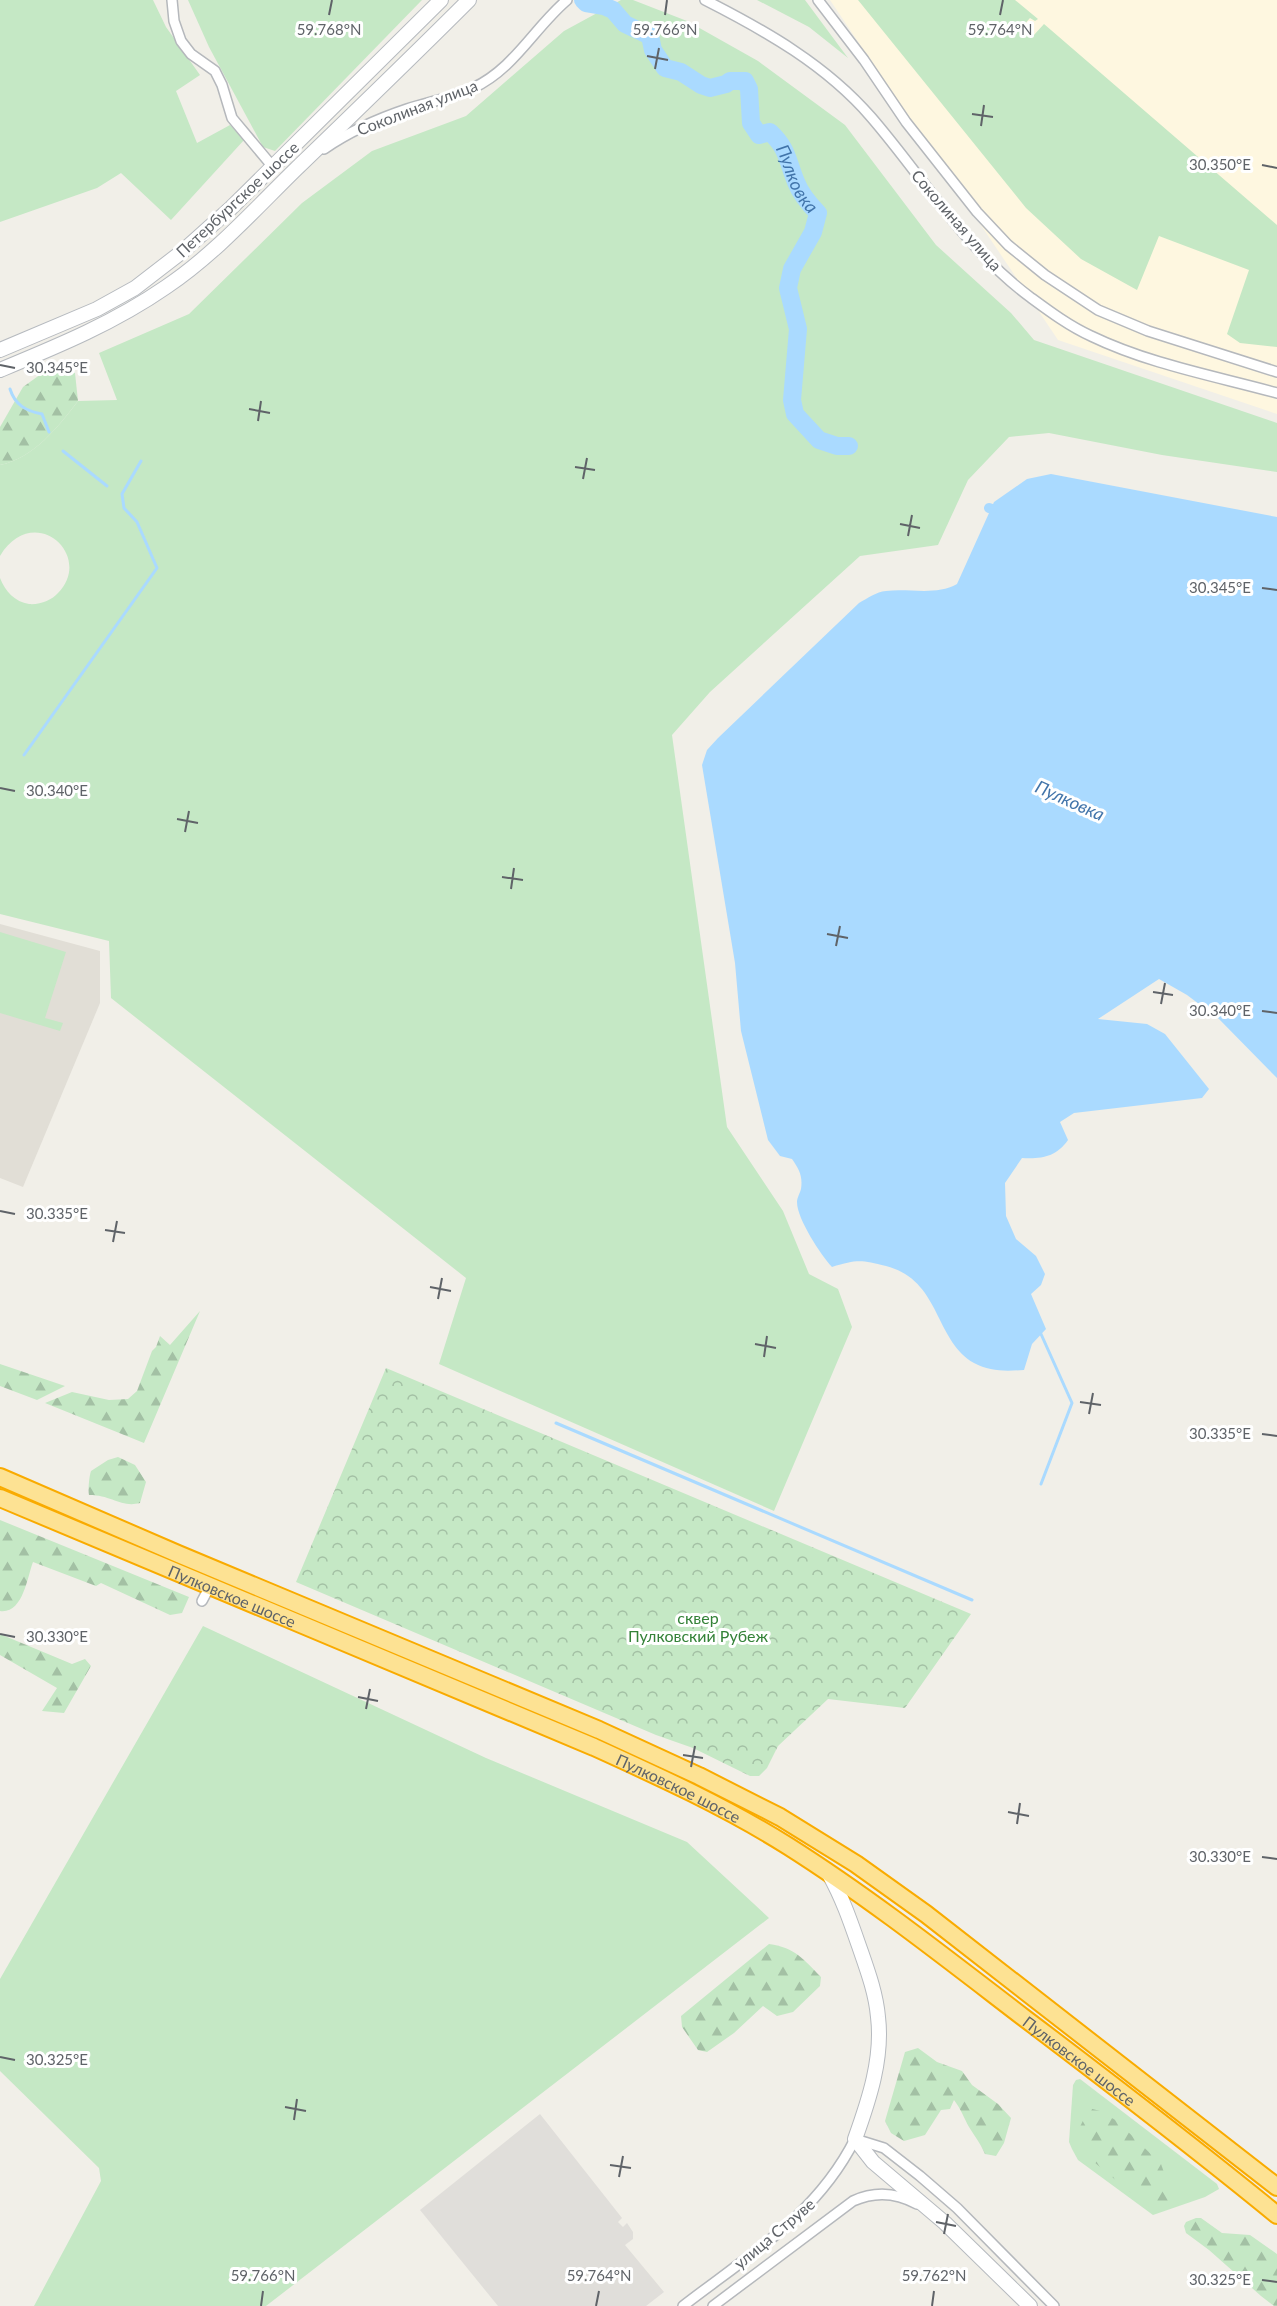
<svg xmlns="http://www.w3.org/2000/svg" width="1277" height="2306" viewBox="0 0 1277 2306" font-family="Lato,sans-serif">
<style>
.commercial{fill:#fef7e0}
.industrial{fill:#e0deda}
.education{fill:#e1ded6}
.green{fill:#c5e8c5}
.forest{fill:url(#forest-firs)}
.park{fill:url(#park-crowns)}
.water{fill:#aadaff}
.lines{fill:none;stroke-linecap:round;stroke-linejoin:round}
.stream{stroke:#aadaff;stroke-width:3}
.canal{stroke:#aadaff;stroke-width:10}
.river{stroke:#aadaff;stroke-width:18}
.street-casing{stroke:#b5b8bc;stroke-width:12}
.secondary-casing{stroke:#b6babf;stroke-width:16}
.highway-casing{stroke:#f9ab00;stroke-width:20}
.street{stroke:#fff;stroke-width:9}
.secondary{stroke:#fff;stroke-width:14}
.highway{stroke:#fde293;stroke-width:16}
.ticks{fill:none;stroke:#5f6368;stroke-width:2}
.labels{text-anchor:middle;dominant-baseline:central;stroke-width:6;stroke-linejoin:round;paint-order:stroke}
.street-label{font-size:16px;fill:#5f6368;stroke:#fff}
.park-label{font-size:16px;fill:#348238;stroke:#fff}
.water-label{font-size:18px;font-style:italic;fill:#4174aa;stroke:#fff}
.ticks-label{font-size:15px;text-anchor:middle;fill:#5f6368;stroke:#fff;stroke-width:6;stroke-linejoin:round;paint-order:stroke}
</style>
<defs>
<pattern id="forest-firs" width="22" height="20" patternUnits="userSpaceOnUse" patternTransform="scale(1.5)"><rect width="22" height="20" fill="#c5e8c5"/><path d="M5 1l3.5 6h-7zM16 11l3.5 6h-7z" fill="#a3c0a4"/></pattern>
<pattern id="park-crowns" width="20" height="18" patternUnits="userSpaceOnUse" patternTransform="scale(1.5)"><rect width="20" height="18" fill="#c5e8c5"/><path d="M2 6a3 3 0 1 1 6 0M12 15a3 3 0 1 1 6 0" fill="none" stroke="#a3c0a4"/></pattern>
</defs>
<rect width="100%" height="100%" fill="#f1efe8"/>
<polygon class="commercial" points="830,0 1277,0 1277,414 1058,340"/>
<polygon class="industrial" points="540,2114 622,2218 618,2222 623,2227 627,2223 633,2232 633,2239 625,2245 664,2292 646,2306 498,2306 420,2210"/>
<polygon class="education" points="0,924 100,951 100,1003 23,1187 0,1178"/>
<g class="green">
<polygon points="0,0 153,0 166,27 200,75 176,91 197,143 230,125 244,140 171,220 121,173 97,188 0,222"/>
<polygon points="188,0 422,0 275,151 263,147 209,47"/>
<path d="M621 0H633L687 21 758 61 845 125 936 245 1011 313 1034 340 1277 423V472L1162 455 1049 433 1009 437 968 480 938 545 860 556 710 692 672 735 727 1127 783 1211 809 1274 838 1289 852 1327 774 1511 439 1364 466 1278 111 998 109 941 0 914V578C5 591 15 602 29 604 40 605 52 600 58 593 95 555 33 501 0 556V465C34 458 58 427 78 401L117 400 99 353 189 314 302 203 372 151 466 116 564 31Z"/>
<polygon points="757,0 805,0 848,58 809,27"/>
<polygon points="858,0 1015,0 1038,19 1035,21 1030,18 1022,27 1033,36 1044,24 1277,225 1277,347 1240,343 1227,334 1249,270 1159,236 1137,290 1081,259 1026,208"/>
<polygon points="0,932 66,952 45,1018 63,1023 60,1031 0,1013"/>
<polygon points="203,1626 486,1758 687,1842 769,1918 266,2306 34,2306 101,2181 99,2168 0,2071 0,1979"/>
<polygon points="1080,2079 1217,2184 1219,2189 1205,2197 1153,2215 1078,2160 1072,2149 1069,2142 1073,2085 1076,2080"/>
</g>
<g class="forest">
<path d="M48 369 75 373 78 401C58 427 34 458 0 465V427L23 387Z"/>
<polygon points="200,1311 144,1443 45,1403 72,1392 109,1400 128,1399 137,1391 152,1351 156,1347 160,1336 170,1345"/>
<polygon points="0,1364 65,1386 37,1400 0,1386"/>
<path d="M118 1457 135 1465 146 1482 140 1503C121 1508 112 1495 89 1495 88 1490 89 1477 91 1471L108 1460Z"/>
<path d="M0 1520 189 1597 182 1613 170 1615 101 1583 96 1586 33 1562C27 1578 23 1614 0 1611Z"/>
<polygon points="0,1634 72,1664 85,1659 91,1666 64,1713 42,1711 57,1688 0,1655"/>
<path d="M769 1944C796 1948 803 1959 821 1977L820 1986 793 2012 777 2016 763 2006 734 2033 707 2052 698 2050 682 2027 681 2016Z"/>
<path d="M918 2048 937 2062 962 2071 972 2085 998 2104 1011 2118 1004 2143 996 2156 985 2154C981 2144 975 2137 969 2127 964 2118 961 2109 954 2100L950 2109 941 2110 925 2135 904 2141 891 2133 885 2121 905 2052Z"/>
<polygon points="1089,2108 1100,2111 1117,2121 1161,2164 1172,2195 1172,2202 1168,2206 1147,2206 1094,2162 1081,2145 1078,2131"/>
<polygon points="1196,2218 1201,2218 1222,2233 1250,2235 1277,2254 1277,2306 1274,2306 1261,2296 1209,2250 1186,2233 1184,2226 1186,2222"/>
</g>
<polygon class="park" points="386,1368 971,1614 905,1708 828,1699 778,1746 767,1768 759,1776 750,1776 693,1748 656,1735 296,1582"/>
<path class="water" d="M1051 474 1277 517V1078L1219 1019 1187 995 1159 979 1098 1019 1147 1024 1165 1034 1209 1089 1202 1098 1074 1113 1060 1122 1068 1140C1056 1157 1042 1159 1022 1158L1005 1183 1006 1216 1016 1239 1036 1256 1045 1274 1041 1285 1031 1294 1046 1329 1032 1344 1024 1370C1007 1371 990 1372 974 1363 934 1340 941 1280 886 1266 862 1260 857 1259 832 1267 821 1255 797 1219 797 1202 797 1198 800 1193 801 1189 803 1176 799 1169 792 1159L780 1156 768 1140 741 1031 735 963 702 765 707 750 718 738 859 603C868 598 876 592 886 591 909 588 936 596 957 584L994 502 1027 479Z"/>
<g class="lines">
<g class="stream">
<path d="M10 389C15 405 26 411 42 414L49 432"/>
<polyline points="63,451 107,486"/>
<polyline points="24,755 157,568 137,522 124,508 122,494 141,461"/>
<polyline points="1041,1334 1072,1403 1041,1484"/>
<polyline points="556,1423 972,1600"/>
</g>
<polyline class="canal" points="989,508 992,509"/>
<path class="river" id="s1" d="M583 0 586 3 604 6 613 10 625 24 650 36 653 50 665 68 681 72 701 85 710 88 726 84 730 81H745L749 89 751 123 759 135 770 132C788 149 787 160 796 182 801 195 809 204 818 213L813 232 792 269 788 288 798 329 792 400 795 414 819 440 837 446H849"/>
<g class="street-casing">
<g id="street">
<polyline points="172,0 174,21 181,41 191,54 215,71 222,85 232,118 273,167"/>
<path d="M705 0C766 31 826 65 871 117 923 177 965 249 1030 297 1049 311 1069 326 1091 336 1149 364 1215 376 1277 393"/>
<polyline points="818,0 864,60 906,122 977,212 1008,245 1045,275 1098,310 1148,331 1277,372"/>
<path d="M324 149C350 131 377 119 407 109 429 102 452 98 473 88 514 69 534 28 567 0"/>
<polyline points="202,1601 210,1586"/>
<path d="M683 2306C749 2255 817 2215 855 2139L884 2148 920 2176 957 2208 1054 2306"/>
<path d="M713 2306 853 2201C875 2191 897 2193 917 2204"/>
</g>
</g>
<g class="secondary-casing">
<g id="secondary">
<polyline points="0,350 97,309 135,288 183,251 231,208 441,0"/>
<path d="M0 370C58 346 114 323 166 287 215 254 255 209 297 168 355 112 412 57 469 0"/>
<path d="M829 1874C842 1897 850 1920 859 1946 867 1969 876 1993 878 2017 883 2058 869 2100 855 2139L873 2162 945 2223 1030 2306"/>
</g>
</g>
<g class="highway-casing">
<g id="highway">
<polyline points="0,1477 178,1554 599,1730 699,1776 780,1817 856,1864 926,1914 1277,2187"/>
<path id="s2" d="M0 1498 594 1747C660 1777 726 1807 788 1846 870 1898 946 1958 1023 2017 1109 2082 1194 2147 1277 2215"/>
</g>
</g>
<use href="#street" class="street"/>
<use href="#secondary" class="secondary"/>
<use href="#highway" class="highway"/>
</g>
<path class="ticks" d="M329 15 332 0M665 15 667 0M1000 15 1003 0M647 56 668 60M655 69 659 48M972 114 993 117M981 126 984 105M1262 165 1277 168M0 365 15 368M249 409 270 413M258 421 261 401M575 467 595 470M583 479 587 458M900 524 920 528M908 536 912 515M1262 588 1277 590M0 788 15 791M177 819 198 823M185 832 189 811M502 877 523 880M511 889 514 868M827 934 848 938M836 946 840 926M1153 992 1173 995M1161 1004 1165 983M1262 1011 1277 1013M0 1211 15 1214M105 1230 125 1233M113 1242 117 1221M430 1287 451 1291M438 1299 442 1278M755 1344 776 1348M764 1357 767 1336M1080 1402 1101 1405M1089 1414 1093 1393M1262 1434 1277 1436M0 1634 15 1637M358 1697 378 1701M366 1709 370 1689M683 1755 703 1758M691 1767 695 1746M1008 1812 1029 1816M1017 1824 1020 1803M1262 1857 1277 1859M0 2057 15 2060M285 2107 306 2111M294 2120 297 2099M610 2165 631 2168M619 2177 623 2156M936 2222 956 2226M944 2234 948 2214M1262 2280 1277 2282M261 2306 263 2291M596 2306 599 2291M932 2306 934 2291"/>
<g class="labels">
<g class="street-label">
<text transform="translate(417 107) rotate(-21)">Соколиная улица</text>
<text transform="translate(237 199) rotate(-43)">Петербургское шоссе</text>
<text transform="translate(957 220) rotate(49)">Соколиная улица</text>
<text stroke="none"><textPath href="#s2" startOffset="252">Пулковское шоссе</textPath></text>
<text stroke="none"><textPath href="#s2" startOffset="738">Пулковское шоссе</textPath></text>
<text stroke="none"><textPath href="#s2" startOffset="1224">Пулковское шоссе</textPath></text>
<text transform="translate(774 2233) rotate(-40)">улица Струве</text>
</g>
<g class="park-label">
<text x="698" y="1617">сквер<tspan x="698" dy="18">Пулковский Рубеж</tspan></text>
</g>
<g class="water-label">
<text stroke="none"><textPath href="#s1" startOffset="324">Пулковка</textPath></text>
<text transform="translate(1070 800) rotate(24)">Пулковка</text>
</g>
</g>
<g class="ticks-label">
<text x="329" y="35">59.768°N</text>
<text x="665" y="35">59.766°N</text>
<text x="1000" y="35">59.764°N</text>
<text x="1220" y="170">30.350°E</text>
<text x="57" y="373">30.345°E</text>
<text x="1220" y="593">30.345°E</text>
<text x="57" y="796">30.340°E</text>
<text x="1220" y="1016">30.340°E</text>
<text x="57" y="1219">30.335°E</text>
<text x="1220" y="1439">30.335°E</text>
<text x="57" y="1642">30.330°E</text>
<text x="1220" y="1862">30.330°E</text>
<text x="57" y="2065">30.325°E</text>
<text x="263" y="2281">59.766°N</text>
<text x="599" y="2281">59.764°N</text>
<text x="934" y="2281">59.762°N</text>
<text x="1220" y="2285">30.325°E</text>
</g>
</svg>
